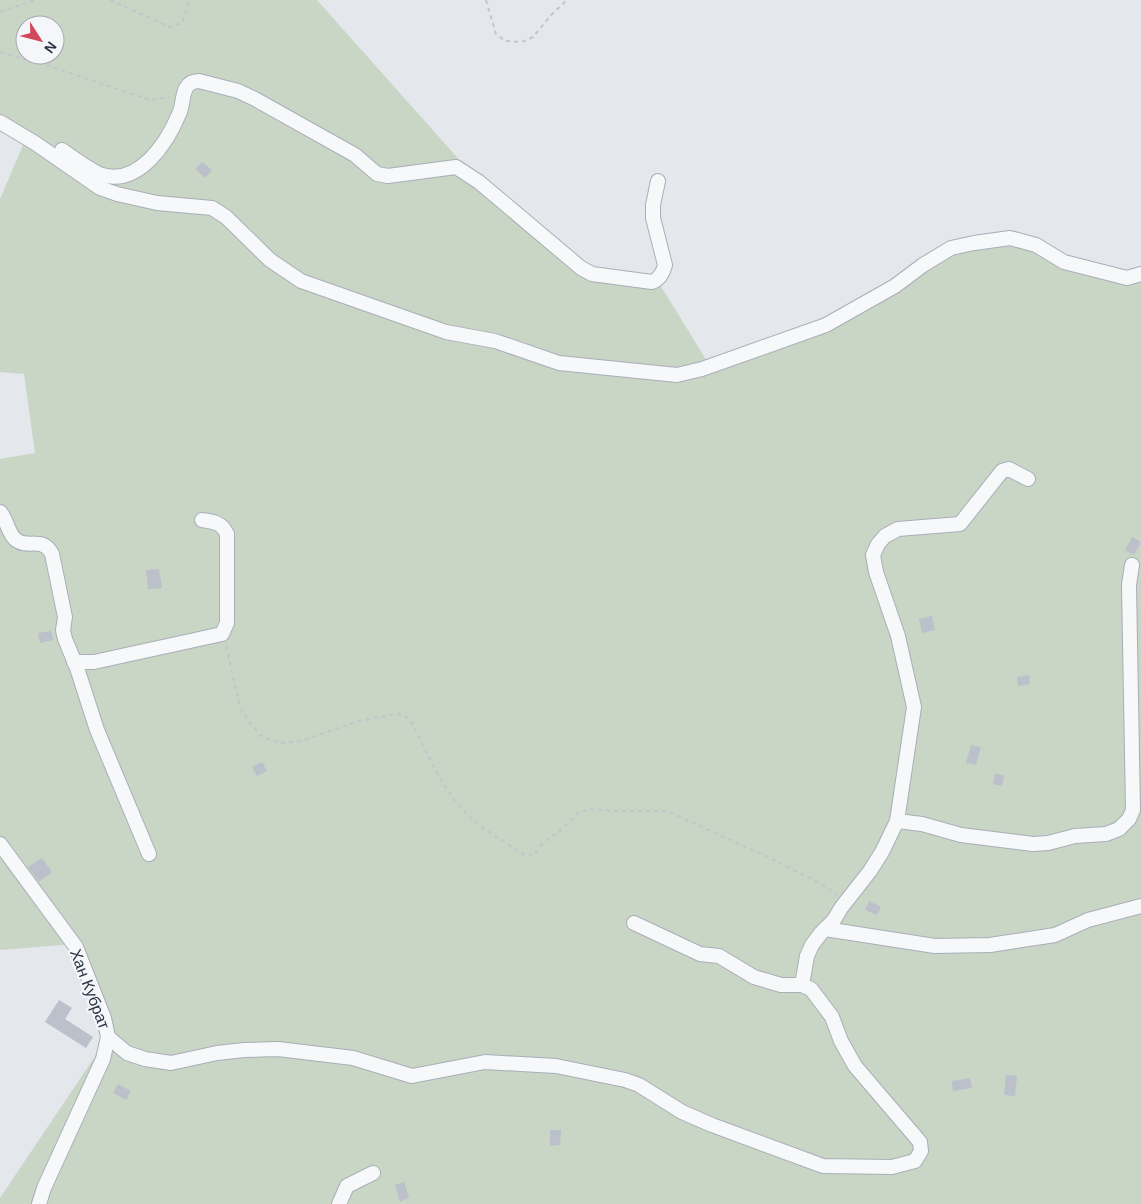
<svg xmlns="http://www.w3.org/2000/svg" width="1141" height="1204" viewBox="0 0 1141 1204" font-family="Arial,sans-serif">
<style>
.green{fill:#c9d6c5;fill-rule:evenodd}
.building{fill:#bbc0ca}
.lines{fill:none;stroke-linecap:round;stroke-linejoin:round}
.minor-casing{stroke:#a9aeb7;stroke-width:16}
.path{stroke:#c2c5cb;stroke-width:2;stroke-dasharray:4 4;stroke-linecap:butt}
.minor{stroke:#f7f8fa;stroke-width:14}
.labels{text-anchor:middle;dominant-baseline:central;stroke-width:4.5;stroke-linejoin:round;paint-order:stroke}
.street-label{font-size:16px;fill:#2b3445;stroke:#f4f6f9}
</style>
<rect width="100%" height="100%" fill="#e4e7ec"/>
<path class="green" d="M0 0H317L479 182 581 268 657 280 710 366 826 325 951 248 1010 238 1064 262 1141 274V1204H0V1198L108 1037 74 944 0 950V459L35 453 24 374 0 372V199L26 138 0 119ZM25 25H55V55H25Z"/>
<g class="building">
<polygon points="202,162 212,170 205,178 195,169"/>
<polygon points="1132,537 1141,542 1134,555 1125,550"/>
<polygon points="159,569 162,588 148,589 146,570"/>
<polygon points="932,616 935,630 922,633 919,619"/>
<polygon points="51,631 53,640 40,643 38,633"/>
<polygon points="1029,675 1030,684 1018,686 1017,677"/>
<polygon points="971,745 981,747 976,765 966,763"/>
<polygon points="262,762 267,771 257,776 252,767"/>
<polygon points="995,773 1004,776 1002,786 993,784"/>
<polygon points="42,858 52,872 39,882 28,867"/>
<polygon points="869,901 881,907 877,915 865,910"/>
<polygon points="59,1000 72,1008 65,1019 93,1037 86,1048 45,1022"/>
<polygon points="1006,1075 1017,1076 1015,1096 1004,1095"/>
<polygon points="970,1078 972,1088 953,1091 952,1081"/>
<polygon points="118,1084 131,1091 126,1100 113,1093"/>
<polygon points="550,1130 561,1130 560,1145 550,1146"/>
<polygon points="404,1182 409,1197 400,1202 395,1185"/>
</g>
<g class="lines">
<g class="minor-casing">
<g id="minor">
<polyline points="0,122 35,143 100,188 117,194 157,203 212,208 226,217 270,260 301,281 446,332 495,341 559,363 677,375 702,369 826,325 895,286 923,265 951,248 974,243 1010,238 1036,245 1064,262 1127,278 1141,274"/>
<path d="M62 150C72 157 91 171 102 175 139 186 167 143 179 114 183 106 182 96 186 88 189 83 194 81 199 81L238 91 255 99 355 155 377 174 388 176 456 167 479 182 581 268 592 274 652 282C660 279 663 273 665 265L653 218V205L658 181"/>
<path d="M0 512C7 519 8 534 16 540 28 549 43 536 52 554L65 617 63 630 65 639 77 668 97 730 149 854"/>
<path d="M74 662H94L222 634 227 623V534C221 522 214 522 202 520"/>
<polyline points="897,821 922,824 961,835 1033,844 1048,843 1075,836 1106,834 1119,829 1129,819 1133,810 1129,585 1132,565"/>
<polyline points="0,844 76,947 104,1018 108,1037 103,1059 44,1188 39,1204"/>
<polyline points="825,929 935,946 990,945 1055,935 1088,920 1141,906"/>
<polyline points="802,985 807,956 812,945 821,933 834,920 841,908 870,871 882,852 897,821 914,707 898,636 876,572 873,555 878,544 885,536 898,529 960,524 1002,471 1009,469 1028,479"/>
<polyline points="108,1037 127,1053 145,1059 171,1063 217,1053 244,1050 278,1049 353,1058 412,1076 485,1062 556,1066 625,1080 639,1085 682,1112 712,1125 823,1166 892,1167 915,1161 921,1151 920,1142 855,1066 841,1041 832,1017 811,989 802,985 781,985 754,977 719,956 700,954 634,923"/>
<polyline points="339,1204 347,1186 373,1173"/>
</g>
</g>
<g class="path">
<polyline points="110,0 170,27 182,23 190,0"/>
<polyline points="486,0 496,34 505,41 522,42 533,37 552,14 567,0"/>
<polyline points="0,12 35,0"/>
<polyline points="0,52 52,67 150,100 170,97"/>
<path d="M226 646 240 707 249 722 262 737 281 743 301 741 359 721 391 715 401 714 406 717 411 722C425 748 442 787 461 808 479 828 503 841 526 856L534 855 544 842 561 830 577 814 588 809 616 811H667L770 858 825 886 837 895"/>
</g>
<use href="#minor" class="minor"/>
</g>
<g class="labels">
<g class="street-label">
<text transform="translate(90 989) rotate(69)">Хан Кубрат</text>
</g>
</g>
<g transform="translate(40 40) rotate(126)"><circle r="24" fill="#f4f6f9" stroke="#a4a8b1"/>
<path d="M0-4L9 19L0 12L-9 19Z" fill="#d1495b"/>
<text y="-8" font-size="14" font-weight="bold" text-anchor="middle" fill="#2b3445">N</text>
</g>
</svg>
